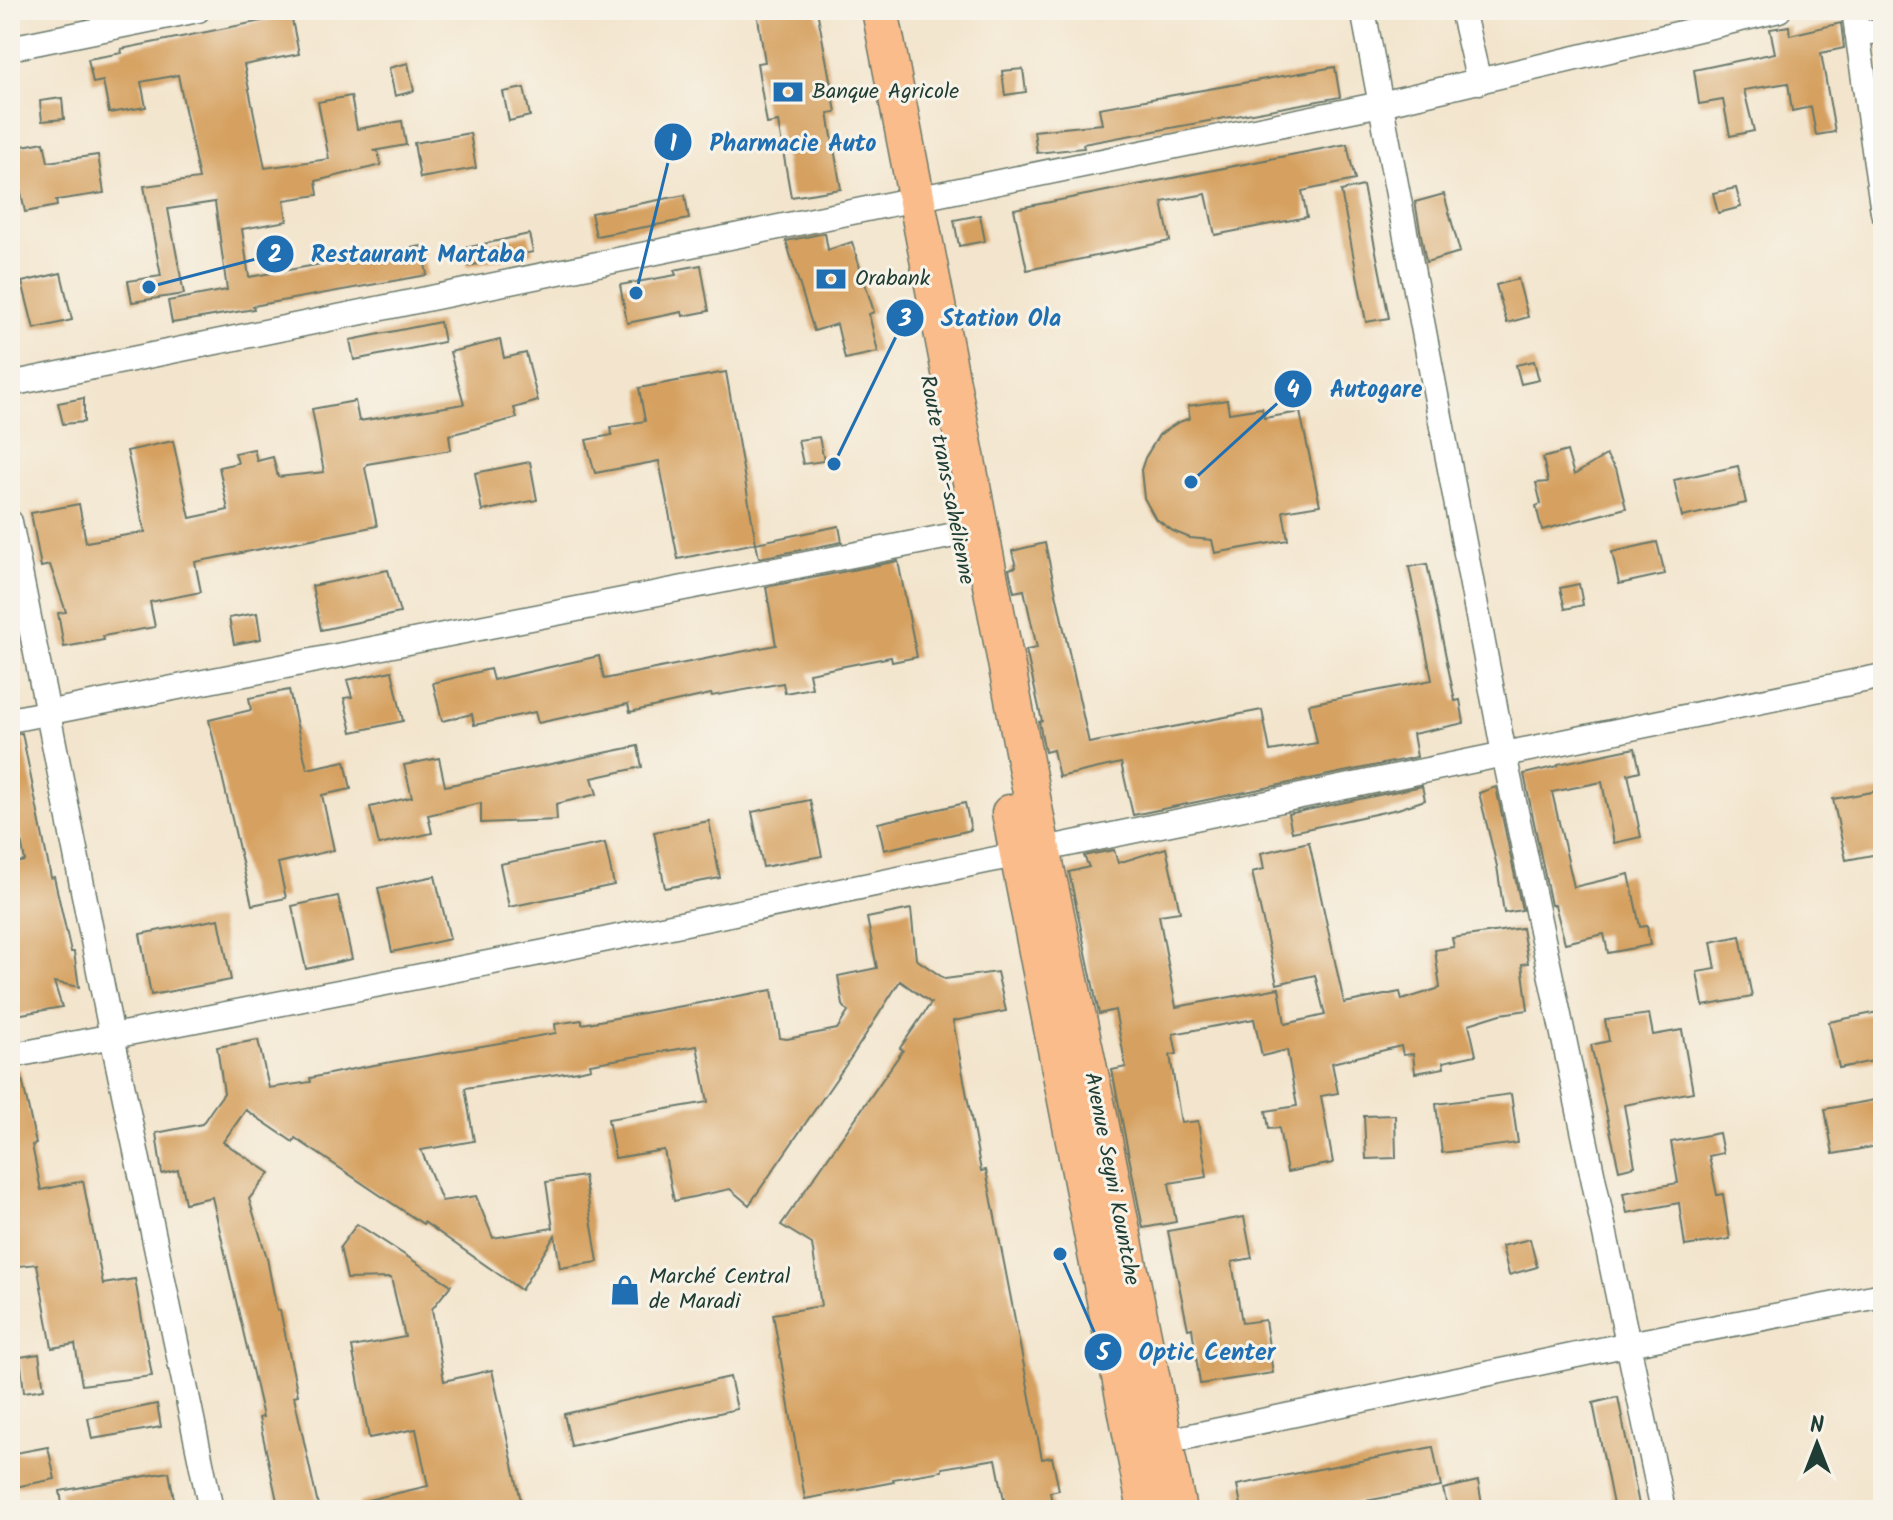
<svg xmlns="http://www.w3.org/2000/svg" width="1893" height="1520" viewBox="0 0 1893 1520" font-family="Kalam,sans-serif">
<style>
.building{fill:#d6a160}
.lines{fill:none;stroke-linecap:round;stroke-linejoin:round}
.minor-casing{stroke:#69786a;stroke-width:27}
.highway-casing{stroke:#69786a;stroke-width:39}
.minor{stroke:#fff;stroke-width:24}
.highway{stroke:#fabc8b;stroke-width:36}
.labels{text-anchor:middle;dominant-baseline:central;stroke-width:6;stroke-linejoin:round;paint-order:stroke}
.poi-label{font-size:22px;fill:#1f3d34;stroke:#f7f3e8;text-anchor:start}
.street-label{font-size:22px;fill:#1f3d34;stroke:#f7f3e8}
.leader{fill:none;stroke:#1f6fb2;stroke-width:3}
.callout-dot{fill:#1f6fb2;stroke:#f7f3e8;stroke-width:3}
.mark-label{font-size:24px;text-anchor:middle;font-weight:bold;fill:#fff}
.callout-label{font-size:24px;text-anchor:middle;font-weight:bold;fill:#1f6fb2;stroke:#f7f3e8;stroke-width:6;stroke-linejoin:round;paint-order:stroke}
</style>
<rect width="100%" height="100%" fill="#f7f3e8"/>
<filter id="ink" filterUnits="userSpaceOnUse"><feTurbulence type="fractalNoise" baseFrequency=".0125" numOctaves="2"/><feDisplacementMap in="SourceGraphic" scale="16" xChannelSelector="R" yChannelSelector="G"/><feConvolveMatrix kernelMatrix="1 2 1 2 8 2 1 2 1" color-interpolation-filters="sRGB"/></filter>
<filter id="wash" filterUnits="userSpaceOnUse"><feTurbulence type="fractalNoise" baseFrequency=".006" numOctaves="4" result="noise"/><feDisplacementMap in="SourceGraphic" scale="32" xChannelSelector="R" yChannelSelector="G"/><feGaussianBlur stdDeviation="1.8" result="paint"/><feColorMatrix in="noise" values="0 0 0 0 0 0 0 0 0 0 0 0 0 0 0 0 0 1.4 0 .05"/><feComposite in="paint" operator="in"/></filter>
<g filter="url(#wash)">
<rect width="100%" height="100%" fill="#f3e5cd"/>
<g id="blocks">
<g class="building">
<polygon points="767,10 817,10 836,112 828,113 841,189 791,197 778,122 767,124 757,63 765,62 757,12"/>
<polygon points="291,15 299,54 244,65 265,168 329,159 318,102 351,96 357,129 402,121 406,145 373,151 378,151 381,165 316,181 318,195 284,200 287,221 242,229 249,277 422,246 427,275 253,306 254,309 172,323 168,301 227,290 215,202 168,209 184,294 132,302 128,281 161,276 144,186 199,179 178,75 141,82 146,107 109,113 103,81 93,83 88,59 122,53 121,49"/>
<polygon points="1841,23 1844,48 1821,53 1835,132 1816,135 1811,107 1792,111 1788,83 1744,90 1754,131 1730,136 1723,100 1699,104 1694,70 1775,53 1770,29 1789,26 1790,35"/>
<polygon points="408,63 414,91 395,96 389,68"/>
<polygon points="1335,67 1340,97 1083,144 1084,148 1037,153 1034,131 1102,124 1099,108"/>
<polygon points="1023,69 1026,92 1005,95 1002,71"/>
<polygon points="524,88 530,116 509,121 503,92"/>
<polygon points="62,98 64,119 42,121 40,101"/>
<polygon points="470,133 476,168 420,178 414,143"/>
<polygon points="44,142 48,162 98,155 104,193 56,200 57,206 25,212 12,148"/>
<polygon points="1347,144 1355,180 1302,191 1307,217 1215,235 1206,194 1162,202 1170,241 1027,270 1014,209"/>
<polygon points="1363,186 1389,318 1366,322 1341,191"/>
<polygon points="1736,188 1741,207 1718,213 1713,193"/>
<polygon points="1444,194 1460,252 1426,262 1415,202"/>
<polygon points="685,195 689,219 596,236 591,213"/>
<polygon points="980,215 985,241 959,246 954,220"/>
<polygon points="825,233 828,250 852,242 874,312 869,314 878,352 845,359 837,324 814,331 786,241"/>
<polygon points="529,234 533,252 468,266 465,248"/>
<polygon points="701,265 709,311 683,316 682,312 627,323 620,285 676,275 674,270"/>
<polygon points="61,273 72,320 34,329 22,282"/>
<polygon points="1518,279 1528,317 1507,323 1496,285"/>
<polygon points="440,322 444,342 354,360 350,340"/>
<polygon points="500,340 504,358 526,353 538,401 514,408 517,418 449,435 451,450 367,464 365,468 377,526 195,562 201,592 150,602 155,627 103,636 104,640 64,647 58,613 66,612 50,565 41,567 31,513 79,504 86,542 145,532 127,451 173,441 190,518 228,510 219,467 238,463 235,453 254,449 257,461 273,457 278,477 324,472 312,409 355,401 359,421 464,404 450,352"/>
<polygon points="1534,361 1539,380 1521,384 1516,365"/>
<polygon points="726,372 756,543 678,559 659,461 595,473 586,440 612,435 611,427 645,421 639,388"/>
<polygon points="84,398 84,422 63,424 58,403"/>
<polygon points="1227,400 1229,413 1262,408 1264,418 1300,412 1320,505 1283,511 1288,540 1215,553 1212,540 1190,538 1173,531 1155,518 1144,498 1141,470 1145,458 1159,435 1177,423 1190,418 1188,406"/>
<polygon points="819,437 824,461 803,464 798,440"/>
<polygon points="1567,451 1574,475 1606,455 1617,472 1626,508 1542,530 1536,506 1541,504 1536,483 1548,482 1543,458"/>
<polygon points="530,462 537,500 482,511 475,473"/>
<polygon points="1738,466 1746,503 1682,517 1674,480"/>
<polygon points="839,526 842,542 759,558 756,543"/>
<polygon points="1657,542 1665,574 1619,584 1612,552"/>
<polygon points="1045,543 1089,743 1262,710 1270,751 1317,743 1309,704 1432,680 1409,567 1427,564 1455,701 1460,700 1464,723 1413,734 1417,757 1133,815 1121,763 1059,777 1053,750 1045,752 1039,722 1042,721 1026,650 1037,648 1024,590 1014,592 1009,569 1016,567 1012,551"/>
<polygon points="898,561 917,657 892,662 891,657 809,673 812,688 785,693 783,683 712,696 711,694 630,712 628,704 538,723 535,712 474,725 472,714 442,721 433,683 490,669 493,680 599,656 604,679 776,645 766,587"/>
<polygon points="388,570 400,613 321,630 312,586"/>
<polygon points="1579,584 1583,605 1565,609 1560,588"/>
<polygon points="257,613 261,639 234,644 229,618"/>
<polygon points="392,671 403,721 352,732 344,698 352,697 347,680"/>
<polygon points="289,690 307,769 345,761 351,789 322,795 334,850 278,863 286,898 252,905 209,720 251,710 249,698"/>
<polygon points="22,733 51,878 54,877 71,952 74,952 79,987 54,982 62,1007 10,1016 10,864 25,861 10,785 10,735"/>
<polygon points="638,746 642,767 592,778 597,794 556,804 557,820 481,823 481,803 428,815 432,833 379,845 370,807 412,797 404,765 439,758 445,786"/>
<polygon points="1635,748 1640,771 1628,774 1641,837 1614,843 1602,782 1552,792 1574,887 1629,874 1640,927 1647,926 1650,945 1608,953 1604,934 1565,943 1555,905 1551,905 1524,774 1558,766 1558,764"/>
<polygon points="1422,786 1425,800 1398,809 1292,832 1288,814"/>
<polygon points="1496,787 1522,910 1504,913 1497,866 1479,793"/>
<polygon points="1883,790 1883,853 1846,860 1833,799"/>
<polygon points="810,800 822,856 763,867 752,812"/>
<polygon points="965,803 971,830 884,850 878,823"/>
<polygon points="709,821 720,878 665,888 654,832"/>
<polygon points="1309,842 1344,1003 1400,992 1402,1000 1440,988 1435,950 1454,947 1452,938 1522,928 1528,963 1522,964 1528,1010 1501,1014 1469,1024 1476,1055 1443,1062 1444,1068 1415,1073 1413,1054 1403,1055 1401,1046 1332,1063 1338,1093 1321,1096 1333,1163 1287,1172 1279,1128 1269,1129 1266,1111 1297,1106 1287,1050 1262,1056 1254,1019 1173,1034 1177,1054 1170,1055 1181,1123 1198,1121 1207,1177 1169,1183 1176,1222 1143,1228 1112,1070 1126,1067 1115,1010 1099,1014 1069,872 1089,867 1084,856 1088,855 1114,850 1118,863 1166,848 1180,912 1159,915 1176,1007 1279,988 1285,1024 1325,1015 1315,975 1277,984 1252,872 1264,869 1261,853"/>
<polygon points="605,843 614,885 509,907 500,864"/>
<polygon points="435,876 450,939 392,952 378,888"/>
<polygon points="338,896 352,959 306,969 292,906"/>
<polygon points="911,909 916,959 945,979 997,972 1006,1011 953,1021 981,1171 986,1170 1042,1459 1052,1457 1059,1490 1050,1492 1053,1510 1006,1510 996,1459 942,1468 942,1471 893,1479 894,1482 805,1499 773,1314 821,1306 812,1244 781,1225 903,1050 900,1048 931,1003 900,981 852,1056 749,1205 730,1189 674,1201 664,1150 615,1158 608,1119 708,1102 697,1046 590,1064 591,1068 578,1071 465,1088 474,1141 421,1150 442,1201 476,1196 493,1238 553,1228 546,1182 584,1176 598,1262 560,1268 555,1235 521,1290 424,1222 423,1224 295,1138 293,1142 246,1110 223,1142 270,1173 249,1199 267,1258 277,1311 280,1310 298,1395 294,1396 319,1510 279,1510 259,1418 263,1417 212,1197 185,1203 178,1170 162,1174 156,1133 202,1124 213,1108 224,1093 217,1047 258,1040 269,1088 311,1082 310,1078 363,1067 556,1033 555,1024 582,1020 582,1024 772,990 780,1038 787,1039 837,1029 848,1012 843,1005 838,976 877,968 867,918"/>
<polygon points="219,919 231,980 151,995 140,934"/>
<polygon points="1740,936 1752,997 1703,1006 1697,972 1716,969 1711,942"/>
<polygon points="1883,1011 1883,1059 1839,1068 1829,1022"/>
<polygon points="1649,1014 1653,1035 1682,1030 1693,1092 1624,1105 1635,1166 1619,1170 1591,1045 1609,1041 1605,1020"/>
<polygon points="20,1069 36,1144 32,1145 41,1190 83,1181 103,1284 135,1279 152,1376 82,1385 75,1344 52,1348 37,1264 10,1267 10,1071"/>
<polygon points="1511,1094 1518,1143 1442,1153 1436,1104"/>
<polygon points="1880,1099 1883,1145 1833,1154 1825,1109"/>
<polygon points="1395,1115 1396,1158 1366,1159 1364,1116"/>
<polygon points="1719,1133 1723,1153 1709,1156 1717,1195 1723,1194 1730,1239 1685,1246 1679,1203 1627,1213 1623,1193 1678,1183 1671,1142"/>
<polygon points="1244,1217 1252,1258 1232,1262 1242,1323 1265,1320 1273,1373 1200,1384 1192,1328 1188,1329 1168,1231"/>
<polygon points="357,1224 451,1285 432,1309 444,1381 492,1370 523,1510 359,1510 359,1502 428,1486 416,1429 369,1438 352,1347 405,1337 391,1278 347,1279 340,1247"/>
<polygon points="1530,1239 1537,1267 1509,1275 1502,1246"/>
<polygon points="39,1354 44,1389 24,1392 20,1357"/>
<polygon points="730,1377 737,1409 571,1446 564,1414"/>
<polygon points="1618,1397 1640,1510 1614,1510 1593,1403"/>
<polygon points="157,1404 161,1427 92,1439 88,1418"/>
<polygon points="48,1447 55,1479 10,1488 10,1454"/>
<polygon points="1433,1447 1441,1487 1317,1510 1242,1510 1237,1485"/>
<polygon points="169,1472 176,1510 63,1510 60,1491"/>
<polygon points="1478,1481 1483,1510 1448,1510 1443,1489"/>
</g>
</g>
</g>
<g filter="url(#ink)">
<use href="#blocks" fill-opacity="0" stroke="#69786a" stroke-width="2"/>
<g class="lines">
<g class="minor-casing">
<g id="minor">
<polyline points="1363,10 1504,754 1663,1510"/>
<polyline points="1462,10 1479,82"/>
<polyline points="1854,10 1883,212"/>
<polyline points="1857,33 1883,31"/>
<polyline points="10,48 198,10"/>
<polyline points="10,384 1381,104 1779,10"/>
<polyline points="10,522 112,1036 211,1510"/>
<polyline points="10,720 980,530"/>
<polyline points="10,1056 545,952 1883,676"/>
<polyline points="1153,1444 1629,1344 1883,1295"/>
</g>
</g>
<g class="highway-casing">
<g id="highway">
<polyline points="880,10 1042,849 1099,1116 1178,1510"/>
<polyline points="1010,813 1146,1510"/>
</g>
</g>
<use href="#minor" class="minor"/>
<use href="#highway" class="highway"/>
</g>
</g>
<defs>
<g id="bank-bare" transform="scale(2.4)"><path d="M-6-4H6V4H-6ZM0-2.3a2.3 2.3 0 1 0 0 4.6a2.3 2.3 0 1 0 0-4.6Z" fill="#1f6fb2" stroke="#f7f3e8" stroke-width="2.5" paint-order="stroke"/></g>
<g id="shop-bare" transform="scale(2.4)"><path d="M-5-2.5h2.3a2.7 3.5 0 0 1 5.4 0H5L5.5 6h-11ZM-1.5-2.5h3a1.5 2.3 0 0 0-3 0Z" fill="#1f6fb2" stroke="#f7f3e8" stroke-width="2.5" paint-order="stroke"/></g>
</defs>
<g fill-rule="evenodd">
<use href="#bank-bare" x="788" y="92"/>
<use href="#bank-bare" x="831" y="279"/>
<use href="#shop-bare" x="625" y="1290"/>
</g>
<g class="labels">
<g class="poi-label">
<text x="812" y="92">Banque Agricole</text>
<text x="855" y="279">Orabank</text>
<text x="649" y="1277">Marché Central<tspan x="649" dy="25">de Maradi</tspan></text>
</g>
<g class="street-label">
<text transform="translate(946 480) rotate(79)">Route trans-sahélienne</text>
<text transform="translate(1111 1179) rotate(79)">Avenue Seyni Kountche</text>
</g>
</g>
<path class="leader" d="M636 293L673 142M149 287L275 254M834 464L905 318M1191 482L1293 389M1060 1254L1103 1352"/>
<g class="callout-dot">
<circle cx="636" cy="293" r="8"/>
<circle cx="149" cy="287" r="8"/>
<circle cx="834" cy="464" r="8"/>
<circle cx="1191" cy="482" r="8"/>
<circle cx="1060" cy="1254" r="8"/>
<circle cx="673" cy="142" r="20"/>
<circle cx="275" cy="254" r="20"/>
<circle cx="905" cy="318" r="20"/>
<circle cx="1293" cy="389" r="20"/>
<circle cx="1103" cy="1352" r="20"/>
</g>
<g class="mark-label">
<text x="673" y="151">1</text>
<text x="275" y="262">2</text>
<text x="905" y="326">3</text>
<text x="1293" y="397">4</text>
<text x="1103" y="1360">5</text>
</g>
<g class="callout-label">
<text x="793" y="151">Pharmacie Auto</text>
<text x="418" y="262">Restaurant Martaba</text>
<text x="1001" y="326">Station Ola</text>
<text x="1376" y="397">Autogare</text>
<text x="1207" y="1360">Optic Center</text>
</g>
<rect width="1893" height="1520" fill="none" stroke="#f7f3e8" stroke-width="40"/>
<g transform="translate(1817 1444)" stroke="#f7f3e8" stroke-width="6" paint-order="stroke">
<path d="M0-6L14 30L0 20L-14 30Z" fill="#1f3d34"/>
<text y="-12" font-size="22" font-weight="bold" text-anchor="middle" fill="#1f3d34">N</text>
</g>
</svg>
